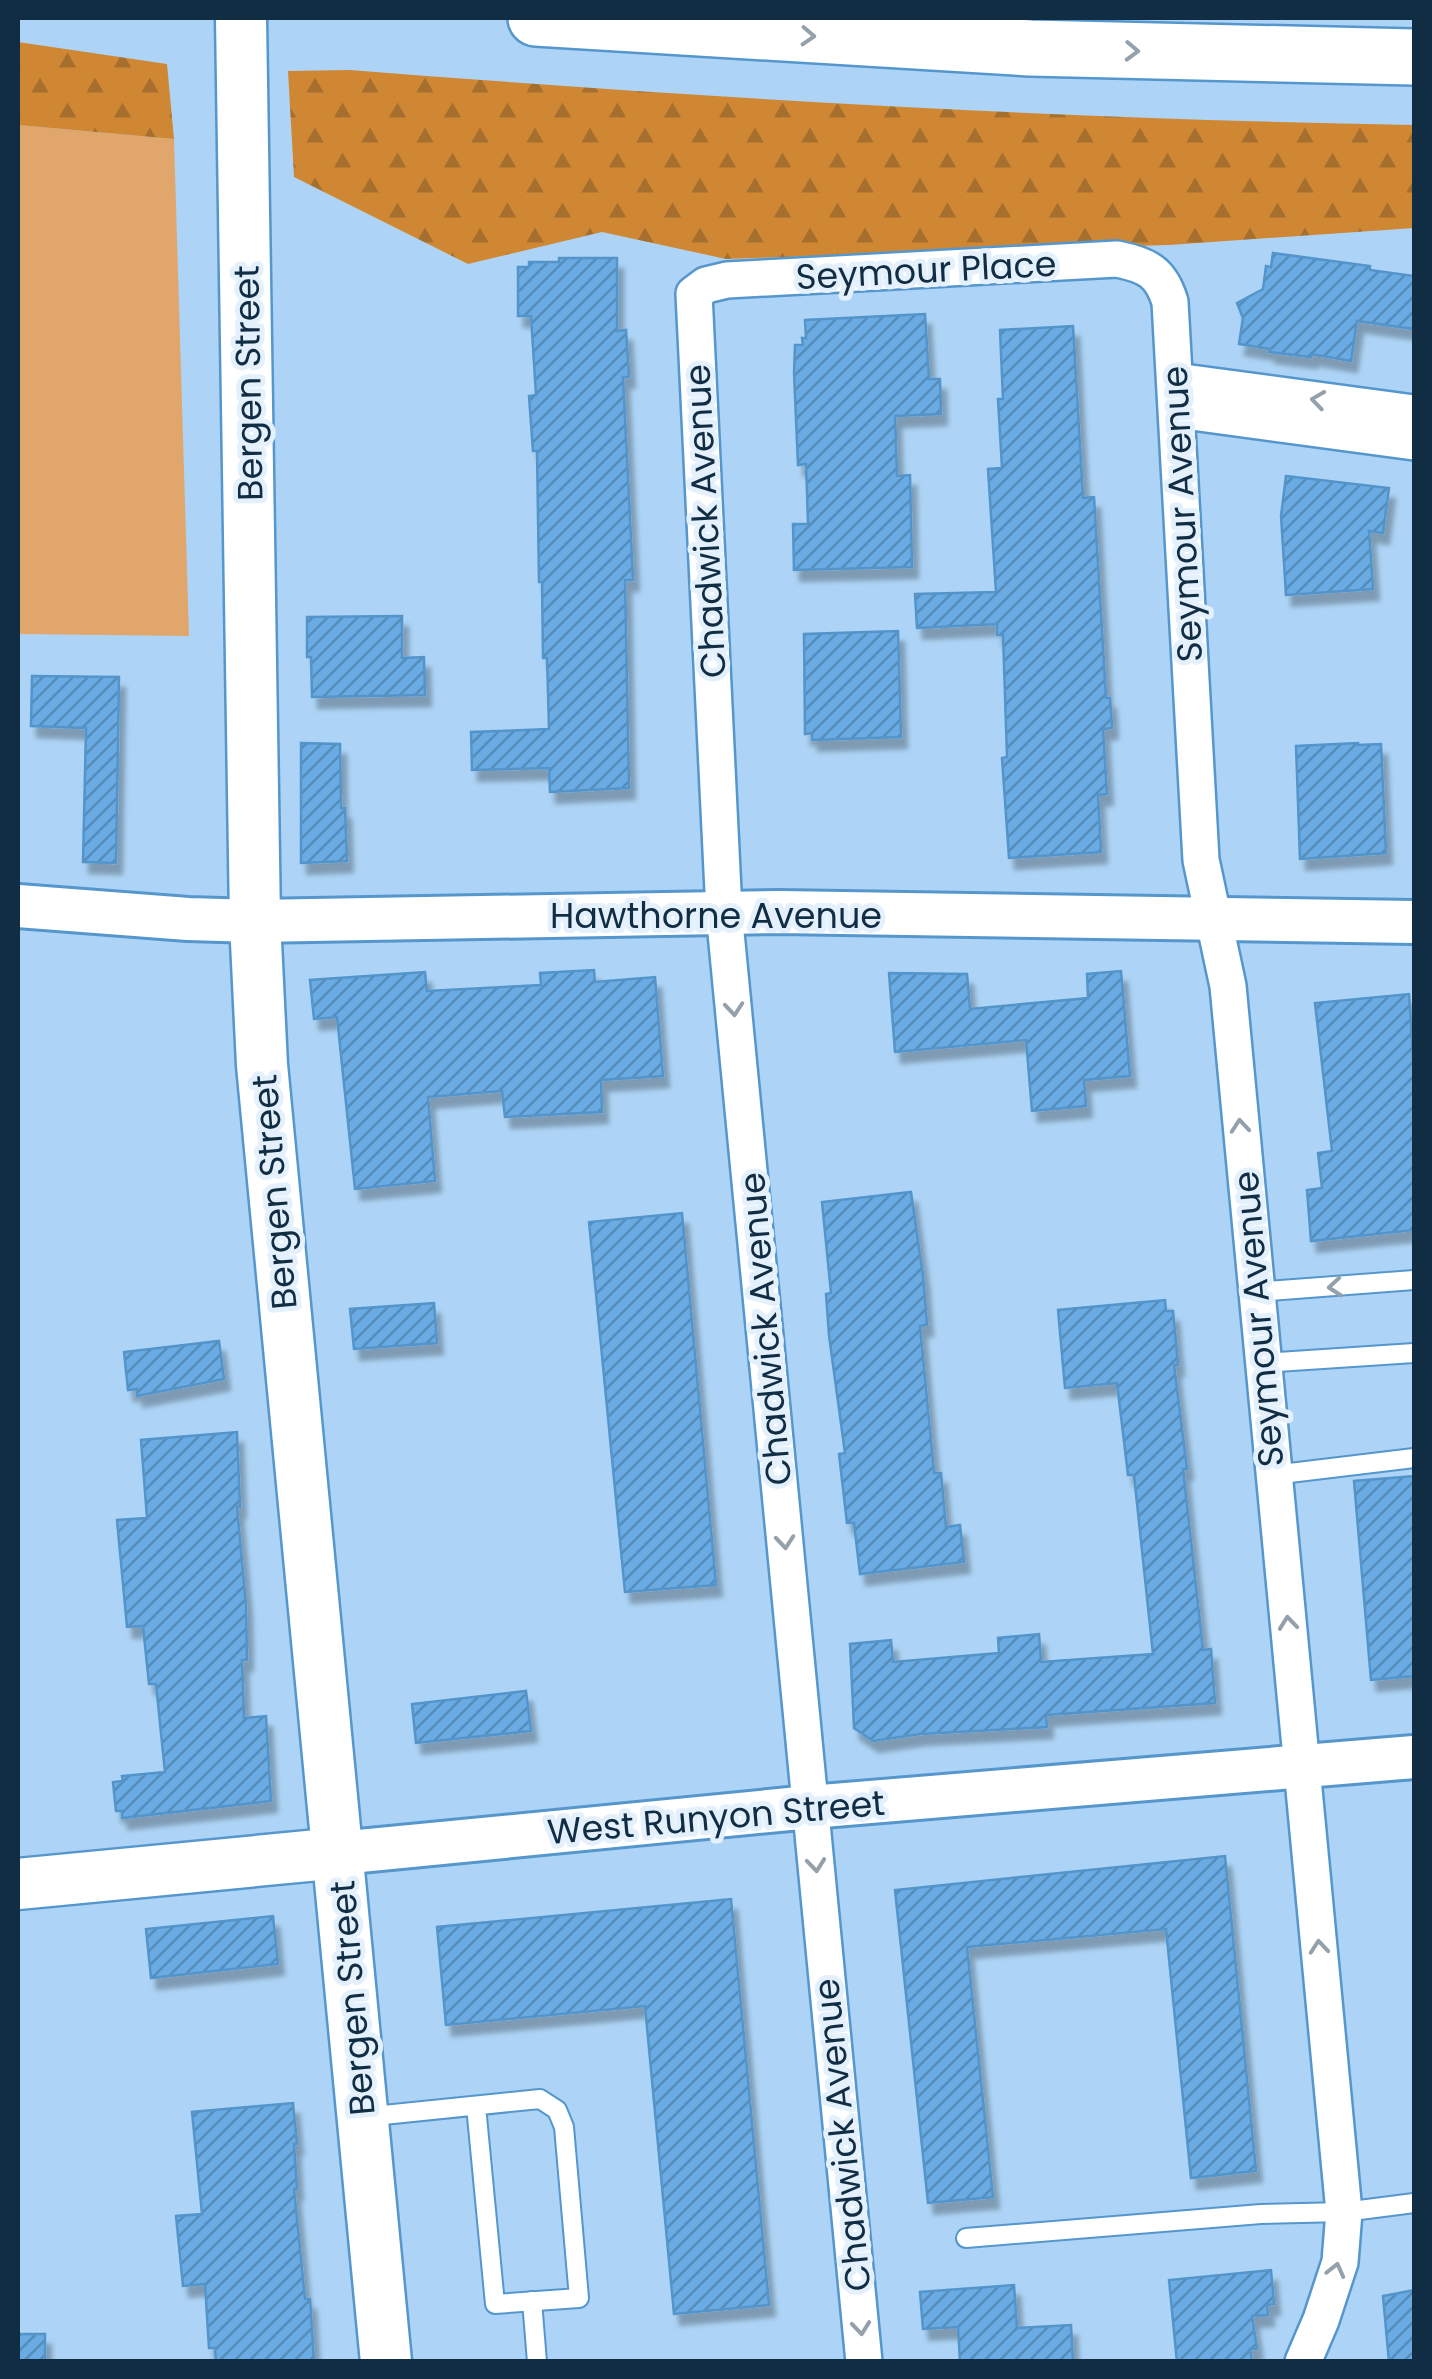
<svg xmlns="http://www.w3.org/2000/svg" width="1432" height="2379" viewBox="0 0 1432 2379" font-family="Poppins,sans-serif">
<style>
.grass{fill:#e1a66c}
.forest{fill:url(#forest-firs)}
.building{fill:url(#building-hatch);stroke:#5394ca;stroke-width:2.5;filter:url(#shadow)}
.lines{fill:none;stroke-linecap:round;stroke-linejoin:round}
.service-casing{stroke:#5596cd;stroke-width:22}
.minor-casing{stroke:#5596cd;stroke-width:40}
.tertiary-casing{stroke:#5596cd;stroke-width:48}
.secondary-casing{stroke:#5596cd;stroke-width:55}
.motorway-casing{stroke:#5596cd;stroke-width:60}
.service{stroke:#fff;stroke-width:18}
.minor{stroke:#fff;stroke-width:35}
.tertiary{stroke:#fff;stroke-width:42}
.secondary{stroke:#fff;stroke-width:50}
.motorway{stroke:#fff;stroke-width:55}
.oneway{stroke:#94a0aa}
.labels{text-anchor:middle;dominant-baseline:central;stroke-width:10;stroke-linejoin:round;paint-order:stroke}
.street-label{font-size:35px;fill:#112d43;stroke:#e4f1fd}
</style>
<defs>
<pattern id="forest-firs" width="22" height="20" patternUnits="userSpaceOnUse" patternTransform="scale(2.5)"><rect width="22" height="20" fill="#d08733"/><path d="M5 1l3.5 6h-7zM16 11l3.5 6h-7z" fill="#a76f2d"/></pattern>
<pattern id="building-hatch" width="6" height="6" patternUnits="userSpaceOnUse" patternTransform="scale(2.5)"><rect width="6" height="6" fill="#6aabe3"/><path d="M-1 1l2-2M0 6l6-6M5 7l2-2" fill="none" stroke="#568cba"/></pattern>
<filter id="shadow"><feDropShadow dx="6" dy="11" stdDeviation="2.5" flood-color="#0004"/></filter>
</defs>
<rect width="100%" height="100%" fill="#add4f6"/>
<polygon class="grass" points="18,125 174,139 189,636 18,634"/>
<g class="forest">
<polygon points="18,42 167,64 174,139 18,125"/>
<path d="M350 70C705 98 1059 119 1414 125V228L1169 245 726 259 602 232 468 264 294 177 288 71Z"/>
</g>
<g class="building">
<polygon points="1273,253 1370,266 1370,270 1414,276 1414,329 1357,321 1351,361 1311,354 1311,357 1269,352 1270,349 1239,344 1243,318 1237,303 1263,289 1266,266 1271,267"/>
<polygon points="559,258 617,258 617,331 626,330 629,377 623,377 633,580 625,580 629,788 550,792 549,768 472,770 471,732 549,729 547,658 543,658 542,582 539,582 537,451 533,451 529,396 536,395 531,316 518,316 518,267 529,267 529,262 559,262"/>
<polygon points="925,314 929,379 940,379 941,414 895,416 897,476 910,475 912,567 794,570 793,524 808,524 806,464 798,465 794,373 795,345 803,345 802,338 806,338 805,320"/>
<polygon points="1073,326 1083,498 1094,497 1106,698 1110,698 1112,728 1103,729 1107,794 1098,795 1101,852 1009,858 1002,758 1007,757 1003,635 997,635 997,624 917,628 915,594 996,592 988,469 1002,468 998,399 1003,399 1000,330"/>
<polygon points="1286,476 1389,488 1383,533 1369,531 1373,589 1286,595 1281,516"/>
<polygon points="402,616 402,658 424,657 425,695 312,697 311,657 307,657 307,617"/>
<polygon points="898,631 901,737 812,740 812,733 805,734 804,634"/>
<polygon points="32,676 119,677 116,863 83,862 86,728 31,726"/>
<polygon points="301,743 340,744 341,808 345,808 347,861 301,863"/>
<polygon points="1358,743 1358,745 1381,744 1386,853 1300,859 1296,746"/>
<polygon points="594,970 595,982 655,977 663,1076 601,1080 602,1112 505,1117 502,1091 428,1097 435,1181 355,1189 337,1017 314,1019 310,980 425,972 427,991 541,985 540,973"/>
<polygon points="1121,971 1130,1076 1084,1080 1086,1106 1032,1111 1026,1040 895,1052 889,973 967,974 970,1009 1088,998 1087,974"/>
<polygon points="1409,994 1414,1071 1414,1230 1311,1241 1307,1190 1322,1188 1318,1153 1332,1151 1315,1003"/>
<polygon points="911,1192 923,1276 927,1325 920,1326 934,1473 941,1473 946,1527 960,1525 964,1562 860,1574 854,1523 847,1523 839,1454 845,1453 829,1335 826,1294 831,1293 822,1202"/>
<polygon points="682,1213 716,1585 625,1592 589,1222"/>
<polygon points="1165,1300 1166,1311 1173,1311 1178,1365 1174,1365 1187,1469 1183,1469 1203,1650 1211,1649 1215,1703 1046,1715 1047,1727 920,1734 873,1741 854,1728 850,1644 891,1640 893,1662 999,1653 998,1638 1039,1634 1041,1662 1153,1654 1134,1475 1128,1475 1117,1383 1065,1388 1058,1310"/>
<polygon points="434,1303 437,1343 354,1349 350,1309"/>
<polygon points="219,1341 224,1379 137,1396 137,1389 128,1390 124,1352"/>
<polygon points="237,1432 240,1507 237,1507 246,1606 247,1660 242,1660 244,1718 266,1716 271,1801 122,1818 122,1811 116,1811 113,1782 123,1781 122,1776 165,1772 156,1684 149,1684 143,1626 127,1627 117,1520 147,1518 141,1440"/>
<polygon points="1414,1476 1414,1676 1371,1680 1354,1481"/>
<polygon points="526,1691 531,1731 416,1743 412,1704"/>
<polygon points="1225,1856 1256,2171 1191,2178 1166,1929 967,1947 993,2197 928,2203 895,1890"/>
<polygon points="731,1899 769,2305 674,2314 645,2006 446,2025 437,1927"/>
<polygon points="273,1916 278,1964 151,1978 146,1929"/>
<polygon points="293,2103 297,2144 294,2144 297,2189 294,2189 305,2299 310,2299 314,2362 216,2362 215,2348 209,2348 205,2284 183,2286 176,2216 202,2214 192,2112"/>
<polygon points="1271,2270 1274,2304 1267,2305 1268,2315 1252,2316 1257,2349 1250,2349 1252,2362 1177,2362 1169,2280"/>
<polygon points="1014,2285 1017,2328 1071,2325 1073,2362 960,2362 958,2327 923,2329 920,2292"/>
<polygon points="1414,2290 1414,2362 1389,2362 1383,2296"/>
<polygon points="18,2334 45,2334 45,2361 19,2362"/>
</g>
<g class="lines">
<g class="service-casing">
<g id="service">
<polyline points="1255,1292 1414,1280"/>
<polyline points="1263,1363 1414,1353"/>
<polyline points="1273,1475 1414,1458"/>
<polyline points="364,2117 540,2099 557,2110 564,2127 579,2298 495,2304 476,2106"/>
<polyline points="966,2238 1261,2214 1344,2212 1414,2203"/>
<polyline points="532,2301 537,2362"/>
</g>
</g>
<g class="minor-casing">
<g id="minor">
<polyline points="1176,381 1414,413"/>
<polyline points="1177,410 1414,442"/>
<path d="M864 2362 724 912 694 294 706 285 727 280 1117 259C1147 265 1161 272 1170 302L1201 860 1228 986 1344 2212 1340 2262 1321 2320 1303 2362"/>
</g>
</g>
<g class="tertiary-casing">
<g id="tertiary">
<polyline points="18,906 188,919 255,921 779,912 1414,922"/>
<polyline points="339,1853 810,1807 1414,1757"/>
</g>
</g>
<g class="secondary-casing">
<g id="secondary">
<polyline points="241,18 255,921 262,1065 386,2362"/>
<polyline points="18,1884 339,1853"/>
</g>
</g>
<g class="motorway-casing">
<polyline id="motorway" points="536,18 1030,48 1414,57"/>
</g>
<use href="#service" class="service"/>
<use href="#minor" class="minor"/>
<use href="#tertiary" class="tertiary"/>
<use href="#secondary" class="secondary"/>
<use href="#motorway" class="motorway"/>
</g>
<defs><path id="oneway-chevron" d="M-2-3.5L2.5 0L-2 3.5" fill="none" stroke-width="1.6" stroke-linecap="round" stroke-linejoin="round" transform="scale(2.5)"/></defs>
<g class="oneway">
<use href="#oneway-chevron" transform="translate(808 36) rotate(3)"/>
<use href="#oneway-chevron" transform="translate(1132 51) rotate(2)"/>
<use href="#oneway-chevron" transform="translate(1318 400) rotate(-172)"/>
<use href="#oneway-chevron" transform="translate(734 1009) rotate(85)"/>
<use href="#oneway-chevron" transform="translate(1240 1126) rotate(-95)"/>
<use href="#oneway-chevron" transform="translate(1335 1287) rotate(175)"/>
<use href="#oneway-chevron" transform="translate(785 1542) rotate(85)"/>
<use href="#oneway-chevron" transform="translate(1288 1623) rotate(-96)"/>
<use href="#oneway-chevron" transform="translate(816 1865) rotate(84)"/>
<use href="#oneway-chevron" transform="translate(1319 1947) rotate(-95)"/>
<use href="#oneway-chevron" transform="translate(1336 2270) rotate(-76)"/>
<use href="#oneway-chevron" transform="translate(861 2328) rotate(84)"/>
</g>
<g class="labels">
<g class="street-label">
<text transform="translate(926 270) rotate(-3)">Seymour Place</text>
<text transform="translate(248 383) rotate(-91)">Bergen Street</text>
<text transform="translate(1182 514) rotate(-93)">Seymour Avenue</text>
<text transform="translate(705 521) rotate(-93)">Chadwick Avenue</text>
<text x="716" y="915">Hawthorne Avenue</text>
<text transform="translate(274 1192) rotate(-95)">Bergen Street</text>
<text transform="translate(1258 1319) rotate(-95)">Seymour Avenue</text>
<text transform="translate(765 1329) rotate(-95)">Chadwick Avenue</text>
<text transform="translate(716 1817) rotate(-5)">West Runyon Street</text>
<text transform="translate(352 1998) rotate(-95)">Bergen Street</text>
<text transform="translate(842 2135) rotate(-96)">Chadwick Avenue</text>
</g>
</g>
<rect width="1432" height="2379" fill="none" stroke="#112d43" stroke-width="40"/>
</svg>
